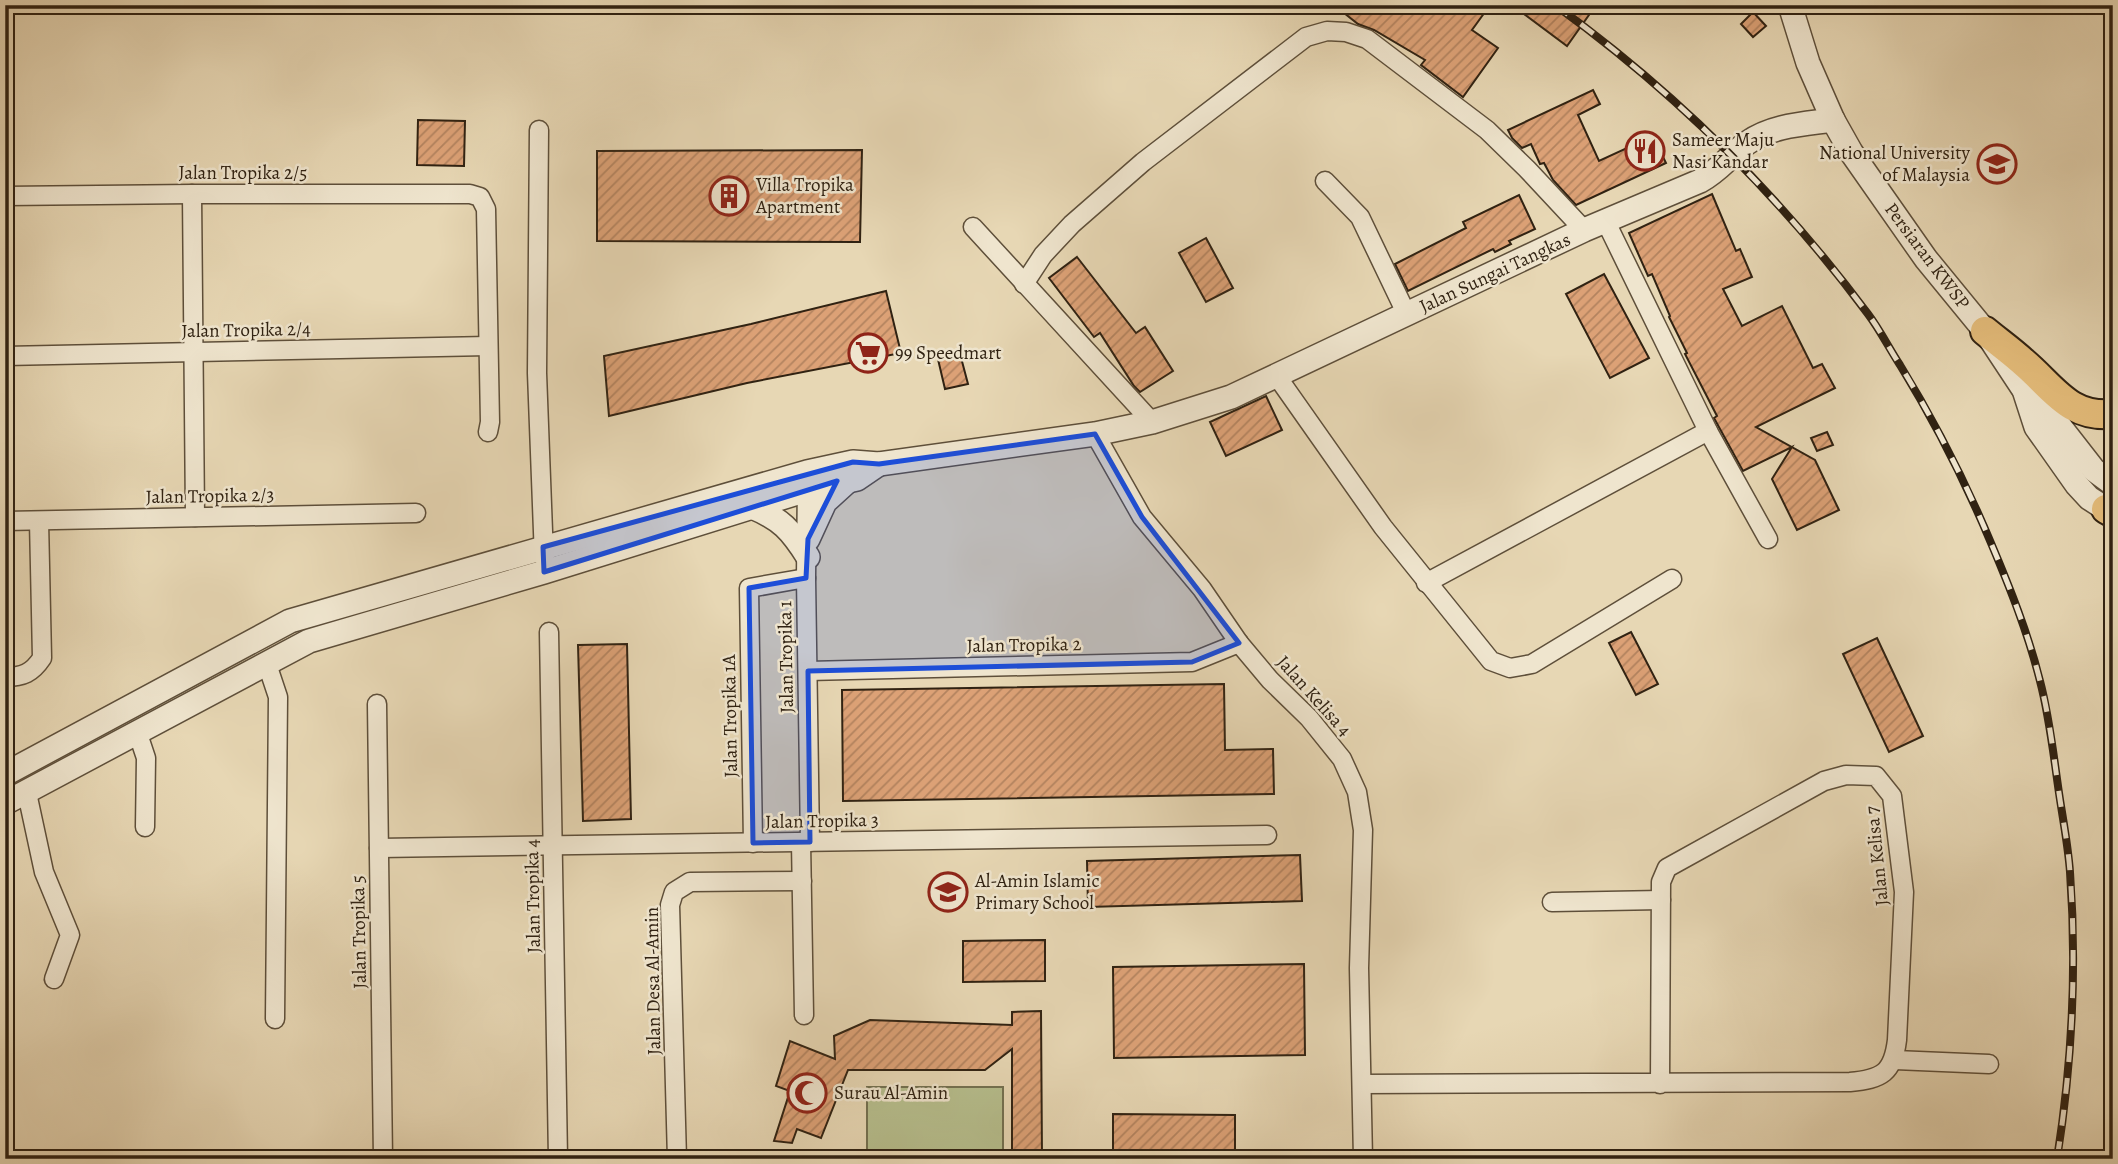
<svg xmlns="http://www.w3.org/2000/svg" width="2118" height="1164" viewBox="0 0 2118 1164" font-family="Alegreya,serif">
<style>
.park{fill:#b6be8d;stroke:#737050;stroke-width:2}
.building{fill:url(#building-hatch);stroke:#302212;stroke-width:2}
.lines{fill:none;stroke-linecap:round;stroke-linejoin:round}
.minor-casing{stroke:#5e4f3a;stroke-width:21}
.tertiary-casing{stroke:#5e4f3a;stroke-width:26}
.primary-casing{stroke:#302212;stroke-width:32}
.minor{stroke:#efe5ce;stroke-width:18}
.tertiary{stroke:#efe5ce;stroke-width:23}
.primary{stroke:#e4bc7a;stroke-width:28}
.rail-casing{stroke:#302212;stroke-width:8}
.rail{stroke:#efe5ce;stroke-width:5;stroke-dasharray:16;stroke-linecap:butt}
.marked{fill:#1d4ed8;fill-opacity:0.2;stroke:#1d4ed8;stroke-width:5;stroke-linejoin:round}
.labels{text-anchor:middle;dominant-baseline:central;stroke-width:5;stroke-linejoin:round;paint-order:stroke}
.poi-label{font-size:19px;fill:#302212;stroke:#efe5ce;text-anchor:start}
.street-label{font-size:19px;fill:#302212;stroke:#efe5ce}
</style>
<defs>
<pattern id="building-hatch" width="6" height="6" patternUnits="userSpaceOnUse" patternTransform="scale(1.75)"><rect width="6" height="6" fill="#dca176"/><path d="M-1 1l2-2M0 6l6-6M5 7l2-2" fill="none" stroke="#b3835f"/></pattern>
</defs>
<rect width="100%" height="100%" fill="#e7d7b4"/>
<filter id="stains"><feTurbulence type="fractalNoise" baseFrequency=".00286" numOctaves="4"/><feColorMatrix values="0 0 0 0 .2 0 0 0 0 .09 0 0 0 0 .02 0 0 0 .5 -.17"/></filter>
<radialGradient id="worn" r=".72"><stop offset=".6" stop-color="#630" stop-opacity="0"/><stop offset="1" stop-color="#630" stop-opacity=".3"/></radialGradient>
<rect class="park" x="867" y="1087" width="136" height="66"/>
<g class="building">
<polygon points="1334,5 1490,5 1472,30 1498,48 1463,97 1421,65 1425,60 1374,30 1358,24"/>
<polygon points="1512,5 1596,5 1567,46"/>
<polygon points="1753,12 1766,26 1753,37 1741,24"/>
<polygon points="1593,90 1600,104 1578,115 1599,161 1653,136 1666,163 1576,205 1553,180 1544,163 1540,164 1531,144 1522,148 1512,138 1508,130"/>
<polygon points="418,120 465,121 464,166 417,165"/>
<polygon points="862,150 860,242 597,241 597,151"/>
<polygon points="1712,194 1736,251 1740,249 1752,277 1723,289 1742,326 1782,306 1813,368 1822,364 1835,388 1756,427 1815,460 1839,510 1797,530 1772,479 1792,447 1743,471 1714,418 1717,416 1685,354 1687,353 1669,317 1670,316 1652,274 1648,276 1629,233"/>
<polygon points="1519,195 1535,229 1509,241 1511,244 1495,252 1493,249 1408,291 1395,264 1466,228 1463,222"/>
<polygon points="1206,238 1233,288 1206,302 1179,253"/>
<polygon points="1077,257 1136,333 1145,327 1173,371 1140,392 1134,386 1100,333 1094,337 1049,278"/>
<polygon points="1604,274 1649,358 1610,378 1566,294"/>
<polygon points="886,291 901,353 747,383 609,416 604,356 751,324"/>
<polygon points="959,350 968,384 945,389 937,355"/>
<polygon points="1266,396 1282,430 1226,456 1210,422"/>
<polygon points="1827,432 1833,445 1817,451 1811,438"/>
<polygon points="1631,632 1658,684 1636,695 1609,643"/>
<polygon points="1877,638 1923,736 1889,752 1843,654"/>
<polygon points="627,644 631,819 583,821 578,645"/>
<polygon points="1224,684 1225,750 1273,749 1274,794 843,801 842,690"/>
<polygon points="1300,855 1302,901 1088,907 1087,861"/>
<polygon points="1045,940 1045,981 963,982 963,941"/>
<polygon points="1304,964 1305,1055 1114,1058 1113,967"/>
<polygon points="1041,1011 1042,1157 1012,1158 1012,1049 985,1070 848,1070 821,1138 797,1129 792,1143 774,1141 790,1091 776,1086 790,1041 835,1059 834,1036 870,1020 1012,1025 1012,1012"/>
<polygon points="1113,1114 1235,1115 1235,1159 1113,1159"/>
</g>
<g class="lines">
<g class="minor-casing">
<g id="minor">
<polyline points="539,130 537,373 544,558"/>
<polyline points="1325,181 1360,217 1407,315"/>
<polyline points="192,194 195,517"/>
<polyline points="5,196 192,194 470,194 480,197 486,209 490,422 488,432"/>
<polyline points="1606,222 1708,431 1768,539"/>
<polyline points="973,227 1152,422"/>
<polyline points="1024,284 1043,255 1072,224 1143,162 1306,37 1327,31 1346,32 1367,39 1487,130 1527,169 1584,230"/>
<polyline points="5,356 488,346"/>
<polyline points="1276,375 1383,527 1491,661 1510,668 1532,664 1672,579"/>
<polyline points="1095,434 1142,517 1202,589 1239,643 1270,680 1309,718 1342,759 1357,792 1363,830 1359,968 1363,1159"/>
<polyline points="807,478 806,578 810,842"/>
<polyline points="5,521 416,513"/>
<polyline points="1426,583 1708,431"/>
<polyline points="549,632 558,1159"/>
<polyline points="267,664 278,697 275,1019"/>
<polyline points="808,671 1192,662 1239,643"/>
<path d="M5 677C23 677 32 673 42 658L39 521"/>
<polyline points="377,704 383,1159"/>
<polyline points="138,734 146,758 145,827"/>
<polyline points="27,793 44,872 70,935 54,979"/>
<polyline points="801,842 804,1015"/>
<polyline points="753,843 749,588 806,578"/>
<polyline points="379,848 1267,835"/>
<polyline points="1552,902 1661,900"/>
<polyline points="1895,1060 1989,1064"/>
<path d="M1362 1084 1850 1082C1882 1079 1893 1073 1897 1040L1904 892 1892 796 1876 776 1846 775 1824 781 1667 868 1661 882 1660 1084"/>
<polyline points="677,1159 670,905 674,892 690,882 802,881"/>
</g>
</g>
<g class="tertiary-casing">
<g id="tertiary">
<polyline points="1790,5 1808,63 1833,120 1851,152 1926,259 1985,331 2022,387 2048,411 2094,470 2113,484"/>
<polyline points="2024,390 2036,427 2077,485 2089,498 2106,509 2113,510"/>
<path d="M752 507C781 519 791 530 808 557"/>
<polyline points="808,539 825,502 847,482"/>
<path d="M5 774 290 621 807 472 853 462 879 464 1095 434 1152 422 1231 397 1584 230 1700 181C1719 171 1730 155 1747 143 1772 125 1804 124 1833 120"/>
<polyline points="5,803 309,641 544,572 807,490 857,479 879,464"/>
</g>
</g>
<g class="primary-casing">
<g id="primary">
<path d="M1985 331C1997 341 2011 351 2023 362 2053 387 2068 418 2113 414"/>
<polyline points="2106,509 2113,513"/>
</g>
</g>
<use href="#minor" class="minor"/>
<use href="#tertiary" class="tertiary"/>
<use href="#primary" class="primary"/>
<g class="rail-casing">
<path id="rail" d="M1555 5C1674 91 1780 196 1868 314 1880 330 1889 348 1900 365 1935 422 1965 481 1991 543 2010 588 2028 633 2040 681 2049 715 2053 751 2058 786 2062 815 2068 844 2070 872 2077 968 2072 1064 2057 1159"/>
</g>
<use href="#rail" class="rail"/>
</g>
<path class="marked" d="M1095 434 1142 517 1239 643 1192 662 808 671 810 842 753 843 749 588 806 578 808 539 837 481 544 572 543 547 853 462 879 464Z"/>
<defs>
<g id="restaurant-ring" transform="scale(2.0125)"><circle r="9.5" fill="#efe5ce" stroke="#8f2418" stroke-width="1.5"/><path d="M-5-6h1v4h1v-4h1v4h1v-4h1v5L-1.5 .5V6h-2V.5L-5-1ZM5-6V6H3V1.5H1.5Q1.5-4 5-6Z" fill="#8f2418"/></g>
<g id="university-ring" transform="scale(2.0125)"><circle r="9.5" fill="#efe5ce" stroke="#8f2418" stroke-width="1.5"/><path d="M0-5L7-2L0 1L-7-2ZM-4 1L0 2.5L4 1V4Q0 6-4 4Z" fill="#8f2418"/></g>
<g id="building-ring" transform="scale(2.0125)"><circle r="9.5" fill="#efe5ce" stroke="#8f2418" stroke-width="1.5"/><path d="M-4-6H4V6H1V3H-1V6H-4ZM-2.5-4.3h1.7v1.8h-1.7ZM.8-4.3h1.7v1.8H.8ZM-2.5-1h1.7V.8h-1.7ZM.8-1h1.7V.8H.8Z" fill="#8f2418"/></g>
<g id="supermarket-ring" transform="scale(2.0125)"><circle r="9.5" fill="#efe5ce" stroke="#8f2418" stroke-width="1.5"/><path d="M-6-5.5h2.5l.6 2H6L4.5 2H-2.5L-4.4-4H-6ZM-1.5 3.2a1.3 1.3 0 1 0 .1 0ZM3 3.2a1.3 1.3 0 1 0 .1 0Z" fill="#8f2418"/></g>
<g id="school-ring" transform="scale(2.0125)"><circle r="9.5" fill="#efe5ce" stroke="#8f2418" stroke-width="1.5"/><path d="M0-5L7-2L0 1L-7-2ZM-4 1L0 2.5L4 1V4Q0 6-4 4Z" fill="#8f2418"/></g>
<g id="mosque-ring" transform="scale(2.0125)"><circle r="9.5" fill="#efe5ce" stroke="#8f2418" stroke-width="1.5"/><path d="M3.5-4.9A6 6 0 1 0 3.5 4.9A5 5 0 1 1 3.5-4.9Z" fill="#8f2418"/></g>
</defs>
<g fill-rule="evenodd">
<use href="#restaurant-ring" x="1645" y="151"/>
<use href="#university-ring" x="1997" y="164"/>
<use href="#building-ring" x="729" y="196"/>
<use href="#supermarket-ring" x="868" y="353"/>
<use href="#school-ring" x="948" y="892"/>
<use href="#mosque-ring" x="807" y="1093"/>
</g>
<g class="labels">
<g class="poi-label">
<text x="1672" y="140">Sameer Maju<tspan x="1672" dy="22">Nasi Kandar</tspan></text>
<text x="1970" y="153" text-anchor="end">National University<tspan x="1970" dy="22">of Malaysia</tspan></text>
<text x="756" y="185">Villa Tropika<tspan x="756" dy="22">Apartment</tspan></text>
<text x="895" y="353">99 Speedmart</text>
<text x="975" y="881">Al-Amin Islamic<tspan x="975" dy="22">Primary School</tspan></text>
<text x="834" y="1093">Surau Al-Amin</text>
</g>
<g class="street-label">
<text x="243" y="173">Jalan Tropika 2/5</text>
<text transform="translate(1927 256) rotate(53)">Persiaran KWSP</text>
<text transform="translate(1495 273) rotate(-25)">Jalan Sungai Tangkas</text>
<text transform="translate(246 330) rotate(-1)">Jalan Tropika 2/4</text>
<text transform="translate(210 496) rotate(-1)">Jalan Tropika 2/3</text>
<text transform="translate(1024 645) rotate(-1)">Jalan Tropika 2</text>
<text transform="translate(786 657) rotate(-91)">Jalan Tropika 1</text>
<text transform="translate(1314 696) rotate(48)">Jalan Kelisa 4</text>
<text transform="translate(730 716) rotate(-91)">Jalan Tropika 1A</text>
<text transform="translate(822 821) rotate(-1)">Jalan Tropika 3</text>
<text transform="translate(1877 856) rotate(-96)">Jalan Kelisa 7</text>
<text transform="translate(533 896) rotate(-91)">Jalan Tropika 4</text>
<text transform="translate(359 932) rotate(-91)">Jalan Tropika 5</text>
<text transform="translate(653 981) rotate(-91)">Jalan Desa Al-Amin</text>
</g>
</g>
<rect width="2118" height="1164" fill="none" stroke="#e7d7b4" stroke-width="28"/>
<rect x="7" y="7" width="2104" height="1150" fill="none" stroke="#302212" stroke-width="3.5"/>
<rect x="14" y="14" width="2090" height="1136" fill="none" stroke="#302212" stroke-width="2"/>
<rect width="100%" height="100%" filter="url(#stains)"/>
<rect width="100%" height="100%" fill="url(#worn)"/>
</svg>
